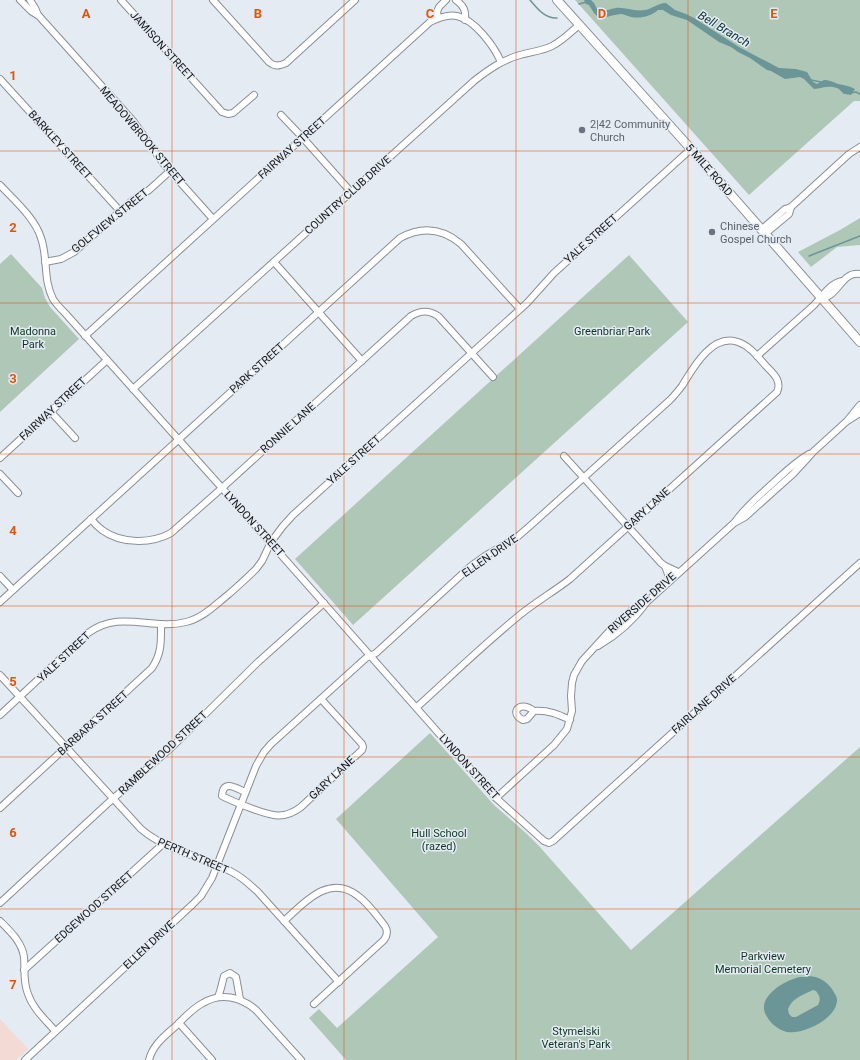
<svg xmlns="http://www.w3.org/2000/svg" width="860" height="1060" viewBox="0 0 860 1060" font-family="Roboto,sans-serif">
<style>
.commercial{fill:#f4dad5}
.green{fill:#aec7b7}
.water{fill:#6c9598;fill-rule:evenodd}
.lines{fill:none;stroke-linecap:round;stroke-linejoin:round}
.stream{stroke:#6c9598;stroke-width:1.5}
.street-casing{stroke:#8a8f96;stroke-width:8}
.secondary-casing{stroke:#8a8f96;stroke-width:10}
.street{stroke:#fff;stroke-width:6}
.secondary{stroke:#fff;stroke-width:8}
.grid{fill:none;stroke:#dd560d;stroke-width:1;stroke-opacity:0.55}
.worship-dot{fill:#6b7280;stroke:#e5ebf2;stroke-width:1.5}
.labels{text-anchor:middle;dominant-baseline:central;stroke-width:3;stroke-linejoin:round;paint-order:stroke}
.street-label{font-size:11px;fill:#141619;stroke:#e5ebf2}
.worship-label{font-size:11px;fill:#5b616d;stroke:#e5ebf2;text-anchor:start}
.park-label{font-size:11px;fill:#0b3521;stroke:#e5ebf2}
.water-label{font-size:12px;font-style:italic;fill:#083336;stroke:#e5ebf2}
.grid-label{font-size:13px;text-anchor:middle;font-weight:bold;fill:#dd560d;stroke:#e5ebf2;stroke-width:3;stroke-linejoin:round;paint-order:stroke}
</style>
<rect width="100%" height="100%" fill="#e5ebf2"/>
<polygon class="commercial" points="0,1019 28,1049 16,1060 0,1060"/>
<g class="green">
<polygon points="575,0 860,0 860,101 854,101 749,195"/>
<polygon points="860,218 860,245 837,247 811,267 798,252 840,230"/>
<polygon points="11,254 42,288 45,298 50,307 79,339 0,412 0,264"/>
<polygon points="629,255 688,322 353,625 295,559"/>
<polygon points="430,733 494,805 527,834 539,846 631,950 860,747 860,1060 346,1060 309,1018 319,1009 337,1028 438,937 336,819"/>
</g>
<g class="water">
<path d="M584 0H591L594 3 598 11C604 12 610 9 616 8 625 7 635 12 645 10 652 9 658 3 666 3L675 10 686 14 694 18 739 47 779 68 796 69 807 72 813 82 817 84 824 80C829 80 833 82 838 84 844 85 849 86 855 89L851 95C850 95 845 94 844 94 841 92 840 89 837 88 828 85 822 88 814 89L804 79 800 77 785 79 771 71 767 70 750 58 738 52 731 47 719 42 687 20 671 15 663 10H658C651 16 641 19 631 17 628 16 625 15 622 14 614 14 607 18 599 18L594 13 589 5 586 4Z"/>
<path d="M809 976C820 977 826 981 832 989 834 993 837 996 837 1000 837 1019 802 1035 787 1032 778 1030 770 1023 766 1015 756 997 785 980 800 977 803 977 806 977 809 976ZM813 990 816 991C820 996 821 999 818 1005L796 1017H792L789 1014 788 1009C792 998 803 995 813 990Z"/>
</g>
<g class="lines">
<g class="stream">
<path d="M530 0C537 8 545 19 557 18"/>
<polyline points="579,4 587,2"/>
<polyline points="811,80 821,82"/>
<polyline points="850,93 856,92 860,94"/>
<polyline points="809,256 860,236"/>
</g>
<g class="street-casing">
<g id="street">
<polyline points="20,0 31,11 39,16 134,122 163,163 213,219"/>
<polyline points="30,0 35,8 38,15"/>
<polyline points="121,0 222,112 228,114 233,113 254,95"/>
<path d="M213 0 269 62C275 67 279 66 286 63L355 0"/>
<path d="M456 0C464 6 466 11 465 20"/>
<polyline points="438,18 437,12 439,7 446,0"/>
<polyline points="0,79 120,211"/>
<polyline points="281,115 303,138 351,192"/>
<path d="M0 185C14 200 35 218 41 238 48 257 43 280 53 299 56 304 61 309 65 313L222 488 496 798 544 841 549 843 553 841 860 563"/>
<polyline points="791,207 849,154 860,147"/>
<polyline points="761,230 785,209 791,207 789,214 765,234"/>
<polyline points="45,262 61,259 74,252 133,200 149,190 170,171"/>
<polyline points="274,262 362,361"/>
<path d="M821 298C839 297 841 271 860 274"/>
<path d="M85 336 430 22C438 18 448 14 457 16 475 20 494 46 501 62"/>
<path d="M757 356 813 306C822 297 829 284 842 281"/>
<path d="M133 389 474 81C488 70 502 60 520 55 530 52 542 51 552 46 562 41 571 32 579 25"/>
<polyline points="51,412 75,438"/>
<polyline points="849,420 860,413"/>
<polyline points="564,456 661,563 665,566"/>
<polyline points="0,458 107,360"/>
<polyline points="0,474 18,493"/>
<path d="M91 519C94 523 98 527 102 530 121 544 151 544 171 533L222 488 411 316C421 310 429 310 438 316L493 377"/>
<path d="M735 522C745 507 759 496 772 484 784 473 795 462 809 454"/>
<polyline points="0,576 13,590"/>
<polyline points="670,580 665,566 678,572"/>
<path d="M0 602 400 238C422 226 442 228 461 244L520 309"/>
<path d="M598 646C617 635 634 620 647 602"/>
<path d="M0 675 141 829C168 852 202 856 232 872 242 877 249 884 257 891L339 982"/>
<path d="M534 711 527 719 523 720C509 714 519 699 534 711 548 710 558 714 570 720"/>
<path d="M0 715 88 633C121 609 151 631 186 622 203 618 215 605 229 594 238 586 247 578 256 569L262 561 271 542 283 526 293 515 527 303 554 273 691 149"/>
<path d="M245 792C236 788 223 779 222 796 232 801 242 805 253 809 272 816 284 820 301 807L362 750 363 747 362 744 321 699"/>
<polyline points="496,798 554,745 567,729 572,711 571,696 572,683 574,675 582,661 614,626 633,609 649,600 734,523 745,517 793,474 806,460 813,452 847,421 860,405"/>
<path d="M0 808 152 668C162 653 161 641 161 624"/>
<polyline points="0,903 107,804 173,746 257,663 324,603"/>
<path d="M0 921C10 931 22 942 24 957 25 970 23 982 28 994 33 1009 45 1019 55 1031"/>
<path d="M284 921C304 903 329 873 358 896 369 904 377 916 385 926 388 931 387 936 384 940L314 1004"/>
<polyline points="24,970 163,844"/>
<path d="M218 997C221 990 222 983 224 976L230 973 236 977 240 999"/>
<polyline points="179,1023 212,1060"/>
<path d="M25 1060 193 904 201 896 212 878 256 766 264 752 271 744 366 658 376 653 471 566 485 556 516 538 531 525 670 400C674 396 678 391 682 386 693 368 712 333 738 342 750 346 758 357 766 366 774 374 782 381 777 392L570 579C552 593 532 604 515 619 481 647 449 678 417 707"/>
<path d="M149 1060C153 1044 166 1035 177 1025 185 1017 193 1008 203 1003 221 992 241 997 256 1010L301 1060"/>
</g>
</g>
<g class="secondary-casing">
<polyline id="secondary" points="557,0 691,149 860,342"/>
</g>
<use href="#street" class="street"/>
<use href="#secondary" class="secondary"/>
</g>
<path class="grid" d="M172 0V1060M344 0V1060M516 0V1060M688 0V1060M0 151H860M0 303H860M0 454H860M0 606H860M0 757H860M0 909H860"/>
<g class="worship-dot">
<circle cx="582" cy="130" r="4"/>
<circle cx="712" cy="232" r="4"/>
</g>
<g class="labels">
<g class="street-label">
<text transform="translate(162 46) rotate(48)">JAMISON STREET</text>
<text transform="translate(142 136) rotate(50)">MEADOWBROOK STREET</text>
<text transform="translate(60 145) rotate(48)">BARKLEY STREET</text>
<text transform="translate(292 148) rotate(-42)">FAIRWAY STREET</text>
<text transform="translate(709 170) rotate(49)">5 MILE ROAD</text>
<text transform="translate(348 195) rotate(-42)">COUNTRY CLUB DRIVE</text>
<text transform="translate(110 221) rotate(-39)">GOLFVIEW STREET</text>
<text transform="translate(591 239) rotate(-42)">YALE STREET</text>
<text transform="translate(257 368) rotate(-42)">PARK STREET</text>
<text transform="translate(53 409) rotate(-43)">FAIRWAY STREET</text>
<text transform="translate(288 428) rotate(-42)">RONNIE LANE</text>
<text transform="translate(354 460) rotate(-42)">YALE STREET</text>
<text transform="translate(647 509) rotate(-42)">GARY LANE</text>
<text transform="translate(254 524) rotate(48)">LYNDON STREET</text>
<text transform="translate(490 556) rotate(-35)">ELLEN DRIVE</text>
<text transform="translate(642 603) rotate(-41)">RIVERSIDE DRIVE</text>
<text transform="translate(64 657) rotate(-43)">YALE STREET</text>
<text transform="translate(704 704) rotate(-42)">FAIRLANE DRIVE</text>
<text transform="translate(93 723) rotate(-42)">BARBARA STREET</text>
<text transform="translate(163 753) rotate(-43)">RAMBLEWOOD STREET</text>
<text transform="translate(469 767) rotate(48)">LYNDON STREET</text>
<text transform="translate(332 778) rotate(-43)">GARY LANE</text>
<text transform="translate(193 856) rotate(23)">PERTH STREET</text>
<text transform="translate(94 907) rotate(-42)">EDGEWOOD STREET</text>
<text transform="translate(149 945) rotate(-43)">ELLEN DRIVE</text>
</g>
<g class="worship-label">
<text x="590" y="124">2|42 Community<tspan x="590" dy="13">Church</tspan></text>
<text x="720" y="226">Chinese<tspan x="720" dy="13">Gospel Church</tspan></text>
</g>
<g class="park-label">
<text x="33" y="331">Madonna<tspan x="33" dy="13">Park</tspan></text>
<text x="612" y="331">Greenbriar Park</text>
<text x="439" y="833">Hull School<tspan x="439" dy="13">(razed)</tspan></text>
<text x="763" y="956">Parkview<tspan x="763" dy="13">Memorial Cemetery</tspan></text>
<text x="576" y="1031">Stymelski<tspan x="576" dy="13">Veteran's Park</tspan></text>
</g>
<g class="water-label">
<text transform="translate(724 29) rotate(31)">Bell Branch</text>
</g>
</g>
<g class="grid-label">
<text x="86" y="18">A</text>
<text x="258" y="18">B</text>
<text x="430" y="18">C</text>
<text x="602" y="18">D</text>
<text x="774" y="18">E</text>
<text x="13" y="80">1</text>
<text x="13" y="232">2</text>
<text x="13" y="383">3</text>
<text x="13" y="535">4</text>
<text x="13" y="686">5</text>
<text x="13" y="837">6</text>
<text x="13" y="989">7</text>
</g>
</svg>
